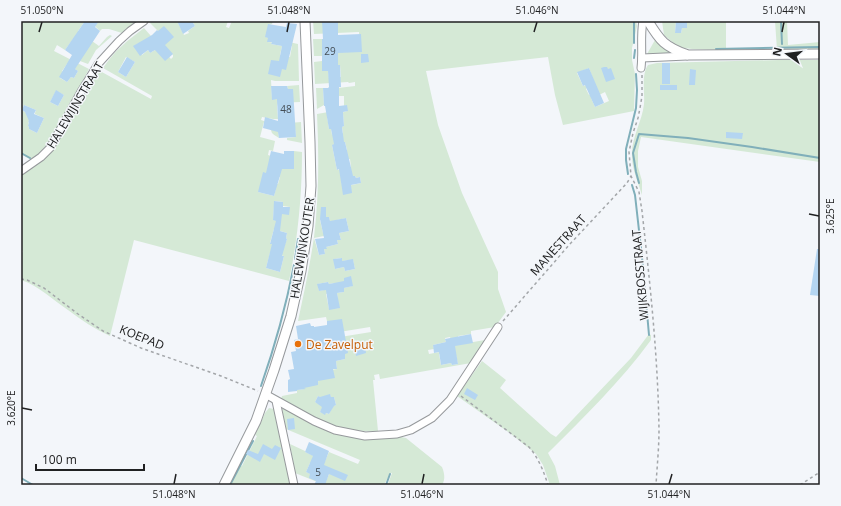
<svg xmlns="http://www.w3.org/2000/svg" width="841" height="506" viewBox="0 0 841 506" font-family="'Open Sans',sans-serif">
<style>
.green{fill:#d5e9d6;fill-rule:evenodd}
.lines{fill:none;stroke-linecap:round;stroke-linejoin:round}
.stream{stroke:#80afba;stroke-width:2}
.building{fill:#b4d5f1}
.street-casing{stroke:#96999c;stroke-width:9}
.secondary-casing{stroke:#96999c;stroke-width:11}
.path{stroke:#a3a6a9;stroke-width:1.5;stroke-dasharray:3 3;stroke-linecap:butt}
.street{stroke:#fff;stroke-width:7}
.secondary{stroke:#fff;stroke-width:9}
.ticks{fill:none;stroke:#202122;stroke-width:1.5}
.food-dot{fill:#e8710a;stroke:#f3f6fa;stroke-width:1.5}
.labels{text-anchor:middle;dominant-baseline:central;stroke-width:3;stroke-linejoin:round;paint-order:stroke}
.number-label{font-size:10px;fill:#454e56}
.street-label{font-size:12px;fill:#202122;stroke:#f3f6fa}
.food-label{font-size:12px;fill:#c56008;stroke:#f3f6fa;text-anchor:start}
.neatline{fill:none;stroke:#202122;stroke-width:1.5}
.ticks-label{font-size:10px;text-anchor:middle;fill:#202122}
</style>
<rect width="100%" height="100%" fill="#f3f6fa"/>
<g class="green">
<path d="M21 21H85L78 31 99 46 107 37 110 35 112 36 96 50 88 64 80 61 73 39 65 50 57 45 54 51 89 69 63 117 59 118C58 121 58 124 57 127 56 129 55 131 54 133 48 144 41 153 31 160L21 154V108L23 104 21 102ZM67 64 78 71 74 78 71 77 67 82 60 78 63 72 62 71ZM56 91 64 95 58 106 50 102ZM24 105 36 110 35 113V114L44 118 37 133 29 129V127L28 126 29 124 28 122 30 121 26 113 22 110Z"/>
<polygon points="99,21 138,21 122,33 109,29 102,29 100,31 95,26"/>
<path d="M152 21H177L184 35 189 33 188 31 195 26 192 21H228L226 27 229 28 232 21H273L272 24 269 25 266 37 298 44 299 81H275L271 80 272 99 293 98V89H288L287 86 299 85 300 102 278 103 277 106 278 119H273L262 117 261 120 267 122H264L260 137 275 141 273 151 269 150 268 155 271 156 284 169 294 168V151L302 152C302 195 298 238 289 281L134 240 110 336C95 329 81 320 68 310 53 300 39 286 21 280V255L23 251 21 250V175L43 160 49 154 62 135 95 75 97 76 100 71 151 99 152 96 103 68C115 50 127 41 144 28L171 59 173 57V55L164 45 158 31 150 23ZM267 42 283 43V44L292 46 290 57 280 55 282 46 271 44 272 42ZM140 43 155 50 150 53 148 50 142 55 134 46 139 43ZM126 57 135 62 126 77 118 72ZM279 177H280L278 184H276V188L274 196 258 192ZM275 201 283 202V206L290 207 281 214V221L273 220 274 206ZM274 229 287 233 286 238 287 239 284 247 270 243ZM270 253 284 256 280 272 266 268Z"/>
<path d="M313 21H636L637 26 632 48V60L635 74 634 111 563 125 555 95 548 57 426 71 438 125 462 193 498 272V289L506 312 495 327 471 331V334L458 336V339L451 340 450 337 445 338 446 342 433 345 434 349 428 350 429 354 445 351 444 347 485 340 471 363 380 379 379 374 374 375 375 380H373L378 431C339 433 314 419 281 399L282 396 297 393V390L304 389V383H310L319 381V379L306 380V378L301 377V379H296L295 375 320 371V375L324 374V371L337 369 336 361 345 359 344 354 327 356V355H323V357L319 356V358L308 359 307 354 318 352V348H317L316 346 310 347V349L307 350 306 343 322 340V335L324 334V331L329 330 328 325 334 324 333 321H327L326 317 298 321C304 293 310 265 314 237 319 196 319 155 317 114L340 110 341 113 347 111V105L344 106V96H339V94L338 88 355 86V82L349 83 348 82 315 84 314 62 322 61V56H314L313 39H322V56L337 55V47H340L341 52H348V46H361V34H359V32L314 34ZM340 65 341 77 329 78 328 71H322V66ZM589 68 599 95 605 92 609 101 595 107 591 98 595 96 593 93 589 95 586 89 587 88 586 85 583 86 577 73ZM343 113 344 126 342 127 343 133 332 135 331 129H329L327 116ZM345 142 347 150H345L347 160 350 159 351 167 337 170 332 145ZM355 176 356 178 360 177 361 183 343 187 342 185 341 179ZM329 217 332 232 323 233 320 220 323 219V218ZM346 218 349 231 339 233 338 226H335L334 222 337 221V220ZM339 233 341 240H337L338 244 326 247V249H324L325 254 319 255 314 238ZM341 258 342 261 353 260 355 269 345 271 344 267 335 269 334 259ZM352 281V286L344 288V292L337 293 339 308 329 309 326 294 330 293 329 289 319 291 318 284 328 282 329 284 335 283V284ZM370 327 371 332 334 338 333 337 327 338V334ZM455 351 458 364 452 365 451 363 441 365 439 354ZM330 395 331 397H334L336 405 333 406 329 414 326 413 325 414 320 412 323 406 315 402 318 396 321 398Z"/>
<polygon points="662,21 676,21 675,33 681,33 682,28 687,28 687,21 726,21 726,50 692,49 678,47 664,35"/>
<polygon points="775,21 787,21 788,45 820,42 820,50 777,50"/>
<polygon points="655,40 661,45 672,52 672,54 647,54"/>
<path d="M779 60H820V162L641 137 638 151V167L642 181V195C638 182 632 169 632 156 631 138 642 122 644 104 645 92 641 75 648 65L657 63Z"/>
<polygon points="316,88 323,88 324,105 317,109"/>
<path d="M301 122 302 143 287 140V138L296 137 295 128H278L279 138C271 133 270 133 272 123L278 124Z"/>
<path d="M649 334 651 335V340C621 381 584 417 548 453L555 466 560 485H550L543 465 536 454 511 434 457 396 482 361 506 380 500 388 551 434 556 437 631 358Z"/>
<polygon points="269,408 274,409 276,413 291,485 228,485 238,464 242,466 257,436 255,435 265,413"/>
<path d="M285 408 319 426 369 438 401 437 406 438 442 467C444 472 446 479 442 485H391L388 484 392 473H390L384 485H325L295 473 290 444 305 451V452L325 461 329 452 358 464 360 460 286 429 282 409ZM310 463 330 472 326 481 306 472Z"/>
</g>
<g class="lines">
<g class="stream">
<polyline points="634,21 634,43"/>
<polyline points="781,21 782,44"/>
<polyline points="716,49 820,47"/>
<polyline points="634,58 635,50"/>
<polyline points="21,153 30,158"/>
<polyline points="628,174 626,160 626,149 636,108 637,90 636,74"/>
<polyline points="639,183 636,172 633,153 639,134 688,138 752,147 820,158"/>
<polyline points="632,185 635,195 642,257 649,335"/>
<polyline points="295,259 298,239"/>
<path d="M261 386C275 346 286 306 294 265"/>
<polyline points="21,478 33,485"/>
<polyline points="230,485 253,441"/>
<polyline points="386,485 390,474"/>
</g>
</g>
<g class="building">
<polygon points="85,21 99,21 95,27 100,31 75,69 78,71 74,78 71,77 67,82 59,77 72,55 65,50"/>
<polygon points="177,21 192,21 195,26 183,34"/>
<polygon points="322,21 338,21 338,35 361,34 362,52 338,53 338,65 340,65 341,87 339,87 339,106 347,105 348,111 343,112 344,126 342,127 344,142 345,142 353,176 355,176 356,178 360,177 361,183 351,185 352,193 343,195 339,169 337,170 332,145 334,144 331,129 329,129 325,106 324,106 323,88 328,88 329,87 328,71 322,71 322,39 323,39"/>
<polygon points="676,21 687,21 687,28 682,28 681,33 675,33"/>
<polygon points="287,23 297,24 286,70 282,69 280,77 268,74 271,60 279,61 282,46 271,44 272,42 267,42 268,38 265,37 268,24 286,27"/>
<polygon points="164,26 174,37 165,45 173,54 165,61 155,50 150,53 148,50 140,56 133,46 152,35 157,30 158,31"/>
<polygon points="361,54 368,54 369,62 361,63"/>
<polygon points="127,57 135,62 126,77 118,72"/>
<rect x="662" y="63" width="8" height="21"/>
<polygon points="604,67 607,67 608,69 611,68 615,79 606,82 601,68"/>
<polygon points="589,68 604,103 595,107 585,85 583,86 577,72"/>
<polygon points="690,69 696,70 695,85 689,85"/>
<rect x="660" y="85" width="17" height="5"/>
<polygon points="271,86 287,86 288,89 293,89 296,137 279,138 278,132 263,128 265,117 278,121 277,99 272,100"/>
<polygon points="56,90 64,95 58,106 50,102"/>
<polygon points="24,105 36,110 34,114 44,118 37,133 29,129 29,127 28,126 29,123 28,122 29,121 25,112 22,110"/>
<polygon points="726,132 743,133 742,139 726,138"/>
<polygon points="271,151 284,154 284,151 294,151 294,169 282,169 274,196 258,192 263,172 266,173"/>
<polygon points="274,201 283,202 283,207 290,207 289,215 282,214 280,231 287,233 286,238 287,239 282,256 284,256 280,272 266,268 272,244 270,244 276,221 273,220"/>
<polygon points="321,207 326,207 326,217 329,217 330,221 346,218 349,231 339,233 341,240 337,240 338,244 326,247 327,249 324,249 325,254 319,255 315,239 324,238 320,219"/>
<polygon points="817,249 820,249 820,296 810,295"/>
<polygon points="342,258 342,261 353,259 355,269 345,271 344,267 335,269 333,259"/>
<polygon points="351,276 353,286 344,288 344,292 337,293 340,308 329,310 326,290 319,291 317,284 328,282 329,284 344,281 344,278"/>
<polygon points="342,319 348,353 345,354 345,359 336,361 337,369 333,369 335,378 318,381 318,385 304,388 306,389 297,390 297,391 288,392 288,380 290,379 288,370 294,369 291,352 296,351 294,340 298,339 296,326 310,323 311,326 314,326 314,327 327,325 327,321"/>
<polygon points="471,334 473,343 455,346 458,364 452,365 451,363 441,365 439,352 434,353 433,345 446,342 445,339"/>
<polygon points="365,346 366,353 356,356 355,348"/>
<polygon points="467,388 478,395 475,400 464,394"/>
<polygon points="330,394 331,397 334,397 336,405 334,406 329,414 326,413 325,415 320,412 322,407 315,402 318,396 320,397"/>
<polygon points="294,418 295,429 288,430 287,419"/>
<polygon points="309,442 329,451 324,465 348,475 345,481 329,474 325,485 314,485 316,481 309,478 310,474 306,472 313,456 305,452"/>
<polygon points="263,444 272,449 275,445 281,448 275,460 264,454 260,462 246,454 248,450 258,454"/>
</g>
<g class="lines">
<g class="street-casing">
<g id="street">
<polyline points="642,58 687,56"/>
<path d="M641 68C643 52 640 36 643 21"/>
<polyline points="21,171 41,157 50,148 82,90 98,64 119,41 130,31 144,21"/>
<polyline points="265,394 314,421 335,430 365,436 397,434 411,430 432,418 450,400 498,327"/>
<polyline points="276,401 294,485"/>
</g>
</g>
<g class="secondary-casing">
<g id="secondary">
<path d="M648 21C660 41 665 47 688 55L820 54"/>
<polyline points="224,485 256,421 274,370 291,316 301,271 308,226 311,186 310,142 305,21"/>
</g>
</g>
<g class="path">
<path d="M642 75V96L640 108 638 118 633 133 629 152 631 176 639 192 642 211C650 283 658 357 659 430 659 448 657 467 656 485"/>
<polyline points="21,279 27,280 44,288 78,314 103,331 141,348 221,376 258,391"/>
<polyline points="503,321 570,244 627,183 631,176"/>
<path d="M461 396 529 447C538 457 544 472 548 485"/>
<polyline points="800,485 820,472"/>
</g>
<use href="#street" class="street"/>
<use href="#secondary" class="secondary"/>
</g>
<path class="ticks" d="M39 32 42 22M287 32 289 22M534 32 537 22M782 32 784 22M809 214 819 216M22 408 32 410M174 484 176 474M422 484 424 474M669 484 672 474"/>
<circle class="food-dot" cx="298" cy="344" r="4"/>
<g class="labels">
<g class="number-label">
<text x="330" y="51">29</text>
<text x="286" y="109">48</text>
<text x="318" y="472">5</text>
</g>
<g class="street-label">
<text transform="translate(75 105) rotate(-59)">HALEWIJNSTRAAT</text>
<text transform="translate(558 245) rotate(-48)">MANESTRAAT</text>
<text transform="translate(302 248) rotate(-81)">HALEWIJNKOUTER</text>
<text transform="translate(640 275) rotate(-95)">WIJKBOSSTRAAT</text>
<text transform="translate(142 337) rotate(22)">KOEPAD</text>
</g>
<g class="food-label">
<text x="306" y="344">De Zavelput</text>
</g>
</g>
<rect width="841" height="506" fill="none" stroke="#f3f6fa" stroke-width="44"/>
<g transform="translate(787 54) rotate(284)" stroke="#f3f6fa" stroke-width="3" paint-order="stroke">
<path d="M0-3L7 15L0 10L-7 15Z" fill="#202122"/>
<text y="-6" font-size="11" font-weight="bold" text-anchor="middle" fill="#202122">N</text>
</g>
<path d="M36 464v6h108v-6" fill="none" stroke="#202122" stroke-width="2"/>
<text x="42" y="464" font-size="12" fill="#202122" stroke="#f3f6fa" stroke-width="3" paint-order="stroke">100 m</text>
<rect x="22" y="22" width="797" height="462" class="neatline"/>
<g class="ticks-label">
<text x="42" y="14">51.050°N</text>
<text x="289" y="14">51.048°N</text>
<text x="537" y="14">51.046°N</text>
<text x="784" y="14">51.044°N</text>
<text transform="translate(830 216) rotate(-90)" y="4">3.625°E</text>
<text transform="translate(11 408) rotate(-90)" y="4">3.620°E</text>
<text x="174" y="498">51.048°N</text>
<text x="422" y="498">51.046°N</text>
<text x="669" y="498">51.044°N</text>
</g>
</svg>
